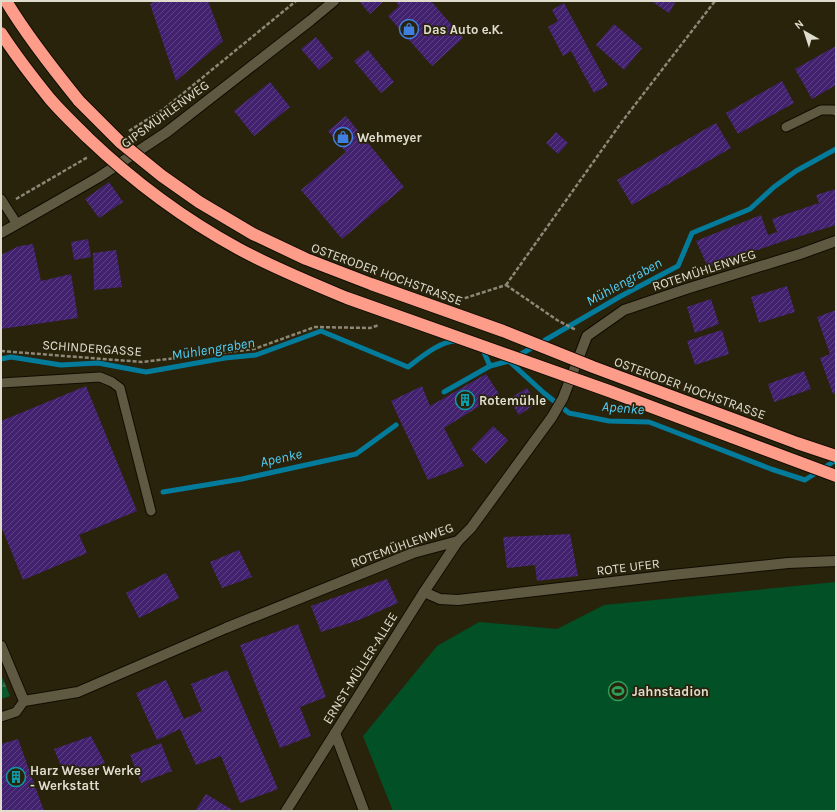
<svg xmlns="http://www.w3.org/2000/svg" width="837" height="812" viewBox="0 0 837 812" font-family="Karla,sans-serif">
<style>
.forest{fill:url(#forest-firs)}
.pitch{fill:#015026}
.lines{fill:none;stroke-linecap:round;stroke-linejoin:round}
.stream{stroke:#037c9c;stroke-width:5}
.building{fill:url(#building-hatch)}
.lane-casing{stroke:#110c00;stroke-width:11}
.street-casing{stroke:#110c00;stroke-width:12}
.highway-casing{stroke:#110c00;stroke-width:14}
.path{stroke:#8d8876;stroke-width:2.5;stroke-dasharray:4 2;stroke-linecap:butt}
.lane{stroke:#5f5941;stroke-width:9}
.street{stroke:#5f5941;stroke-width:10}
.highway{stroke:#fe9c8a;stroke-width:12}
.highway-bridge-casing{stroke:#110c00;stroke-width:14;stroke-linecap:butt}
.highway-bridge{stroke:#fe9c8a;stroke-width:12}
.labels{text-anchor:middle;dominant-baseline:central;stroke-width:3.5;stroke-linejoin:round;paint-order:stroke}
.poi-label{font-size:13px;font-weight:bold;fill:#e0ddcf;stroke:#29230c;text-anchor:start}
.street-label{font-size:13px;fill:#e0ddcf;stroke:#29230c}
.water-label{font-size:14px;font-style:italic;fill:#50d1fb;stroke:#29230c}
</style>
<defs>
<pattern id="forest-firs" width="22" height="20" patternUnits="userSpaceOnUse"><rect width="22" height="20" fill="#09582c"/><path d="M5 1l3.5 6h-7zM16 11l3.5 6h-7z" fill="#2d704a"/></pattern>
<pattern id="building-hatch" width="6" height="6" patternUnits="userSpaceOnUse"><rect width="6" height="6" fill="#42216e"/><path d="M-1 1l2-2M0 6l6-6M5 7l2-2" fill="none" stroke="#5d4182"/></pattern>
</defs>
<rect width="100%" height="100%" fill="#29230c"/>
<polygon class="forest" points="1,674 10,696 1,699"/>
<polygon class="pitch" points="836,582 836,811 393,811 363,736 437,646 479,622 557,629 604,605"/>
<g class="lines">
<g class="stream">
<polyline points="482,348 490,366"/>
<polyline points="516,357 621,296 678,266 692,233 750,209 774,187 796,171 836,149"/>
<path d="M1 359 11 357 61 365 98 363 146 372 225 358 256 355 321 331 408 367C420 358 441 340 457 341"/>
<polyline points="444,392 490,366 509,361 544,393 569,413 609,421 649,422 771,469 805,480 836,460"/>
<polyline points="163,492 242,479 356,454 396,425"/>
</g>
</g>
<g class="building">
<polygon points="156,1 208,1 223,41 176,81 150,4"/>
<polygon points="359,1 384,1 370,14"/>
<polygon points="395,1 431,1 463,38 432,66 388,16 399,6"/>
<polygon points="651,1 676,1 669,13"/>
<polygon points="564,3 608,85 594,93 571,51 563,56 548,27 558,21 552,10"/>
<polygon points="614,24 642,48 624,70 596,45"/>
<polygon points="316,37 333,58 319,70 301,49"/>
<polygon points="836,46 836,85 812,99 795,69"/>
<polygon points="368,50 394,82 381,93 354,61"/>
<polygon points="782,81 794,103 738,134 726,113"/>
<polygon points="270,82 290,107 254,136 234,111"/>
<polygon points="346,116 404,187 342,239 301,190 346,152 328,131"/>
<polygon points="716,123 731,148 632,205 617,180"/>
<polygon points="556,132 568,143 558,154 546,143"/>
<polygon points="109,182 123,202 99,218 85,199"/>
<polygon points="836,189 836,225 781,242 708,267 696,241 761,215 768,235 777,232 772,219 819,203 816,195"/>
<polygon points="88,239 91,257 74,260 71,242"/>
<polygon points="33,244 41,281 71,274 78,318 1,329 1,255 19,246"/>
<polygon points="116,250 122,287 94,290 93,253"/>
<polygon points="787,286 795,312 759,323 751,297"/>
<polygon points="711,299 719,324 695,333 687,307"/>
<polygon points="836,310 836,393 833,394 820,358 830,354 817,317"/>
<polygon points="722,330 729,354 695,365 687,341"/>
<polygon points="804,371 811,389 774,402 768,384"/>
<polygon points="486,374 499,394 444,428 464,466 428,480 391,401 422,386 430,406"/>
<polygon points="86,386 137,511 79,535 87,553 23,580 1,526 1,421"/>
<polygon points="527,388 537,403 519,415 509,399"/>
<polygon points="493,426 508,440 486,464 471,449"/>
<polygon points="570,534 578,576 537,581 535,565 507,568 503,537"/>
<polygon points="239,550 252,577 222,588 210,562"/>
<polygon points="166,573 179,598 139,618 126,593"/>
<polygon points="387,579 398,603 359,620 321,632 311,606"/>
<polygon points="298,624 326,697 300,707 311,736 280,748 240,645"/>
<polygon points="227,670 278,789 240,803 221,756 196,765 180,729 157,740 136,693 166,680 184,719 202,711 191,684"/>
<polygon points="91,736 105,763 65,776 54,749"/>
<polygon points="18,739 44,811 1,811 1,744"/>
<polygon points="161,743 172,771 141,783 130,755"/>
<polygon points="206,794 234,811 195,811"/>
</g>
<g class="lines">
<g class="lane-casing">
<g id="lane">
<polyline points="786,127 821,110 833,110 836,111"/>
<polyline points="1,199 17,224"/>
<polyline points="1,383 100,377 112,382 120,388 151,511"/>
<polyline points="1,717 16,712 24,701"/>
</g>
</g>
<g class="street-casing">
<g id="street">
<polyline points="1,233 40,211 99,177 167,132 311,20 334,1"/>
<polyline points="424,592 440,599 458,600 672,575 788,563 836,561"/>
<polyline points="1,646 24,701 78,692 226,628 413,553 458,541 471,528 552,417 563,398 587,336 624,310 686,289 800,254 836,241"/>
<polyline points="335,733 364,811"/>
<polyline points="286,811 424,592 458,541"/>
</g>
</g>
<g class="highway-casing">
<path id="highway" d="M6 1C27 36 53 69 79 101"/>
</g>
<g class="path">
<polyline points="129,131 164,109 296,1"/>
<polyline points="16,199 88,157"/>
<polyline points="506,285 621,123 715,1"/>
<polyline points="506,285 557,320 576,330"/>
<polyline points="459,300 506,285"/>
<polyline points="1,351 142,362 254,349 315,327 370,328 379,325"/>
</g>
<use href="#lane" class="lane"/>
<use href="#street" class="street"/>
<use href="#highway" class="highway"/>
<g class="highway-bridge-casing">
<g id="highway-bridge">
<path d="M1 33C16 56 33 78 50 99 62 113 75 125 88 138 133 181 184 219 239 249 274 268 311 283 347 298L609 391 836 476"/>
<polyline points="79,101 120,142 162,176 199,202 253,234 306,259 371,284 503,331 593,367 797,443 836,456"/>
</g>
</g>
<use href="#highway-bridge" class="highway-bridge"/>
</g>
<defs>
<g id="shop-ring" transform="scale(1)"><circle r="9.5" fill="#29230c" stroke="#3f7fe0" stroke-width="1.5"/><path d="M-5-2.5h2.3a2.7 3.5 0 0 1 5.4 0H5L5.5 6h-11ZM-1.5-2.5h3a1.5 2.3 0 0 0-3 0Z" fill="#3f7fe0"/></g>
<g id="building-ring" transform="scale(1)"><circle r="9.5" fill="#29230c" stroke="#0f9aa8" stroke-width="1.5"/><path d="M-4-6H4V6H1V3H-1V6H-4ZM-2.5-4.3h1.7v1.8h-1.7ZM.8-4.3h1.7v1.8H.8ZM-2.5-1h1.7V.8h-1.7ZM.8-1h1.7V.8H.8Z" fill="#0f9aa8"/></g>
<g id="stadium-ring" transform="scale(1)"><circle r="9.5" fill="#29230c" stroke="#2e9e5b" stroke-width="1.5"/><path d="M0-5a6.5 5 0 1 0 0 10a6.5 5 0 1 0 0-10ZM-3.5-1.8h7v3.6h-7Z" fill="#2e9e5b"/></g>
</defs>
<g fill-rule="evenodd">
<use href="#shop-ring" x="409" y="29"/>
<use href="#shop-ring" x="343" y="137"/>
<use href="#building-ring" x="465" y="400"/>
<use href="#stadium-ring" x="618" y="691"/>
<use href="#building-ring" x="16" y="777"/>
</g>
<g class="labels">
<g class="poi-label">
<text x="423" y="29">Das Auto e.K.</text>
<text x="357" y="137">Wehmeyer</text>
<text x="479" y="400">Rotemühle</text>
<text x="632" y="691">Jahnstadion</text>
<text x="30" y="770">Harz Weser Werke<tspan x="30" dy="15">- Werkstatt</tspan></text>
</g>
<g class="street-label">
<text transform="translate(165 114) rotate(-36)">GIPSMÜHLENWEG</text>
<text transform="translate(704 270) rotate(-18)">ROTEMÜHLENWEG</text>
<text transform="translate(387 274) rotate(20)">OSTERODER HOCHSTRASSE</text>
<text transform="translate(92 348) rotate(4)">SCHINDERGASSE</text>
<text transform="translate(690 388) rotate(20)">OSTERODER HOCHSTRASSE</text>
<text transform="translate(402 545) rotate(-20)">ROTEMÜHLENWEG</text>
<text transform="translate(628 567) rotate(-7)">ROTE UFER</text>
<text transform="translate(360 668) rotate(-58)">ERNST-MÜLLER-ALLEE</text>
</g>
<g class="water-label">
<text transform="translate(624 282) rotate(-29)">Mühlengraben</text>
<text transform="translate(213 349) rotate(-9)">Mühlengraben</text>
<text transform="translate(623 408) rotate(5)">Apenke</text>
<text transform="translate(281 458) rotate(-12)">Apenke</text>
</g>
</g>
<rect width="837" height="812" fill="none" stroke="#e0ddcf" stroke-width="4"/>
<g transform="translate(805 32) rotate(321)" stroke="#29230c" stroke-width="3" paint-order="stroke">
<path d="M0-3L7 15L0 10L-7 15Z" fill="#e0ddcf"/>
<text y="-6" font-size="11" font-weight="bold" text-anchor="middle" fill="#e0ddcf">N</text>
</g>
</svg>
